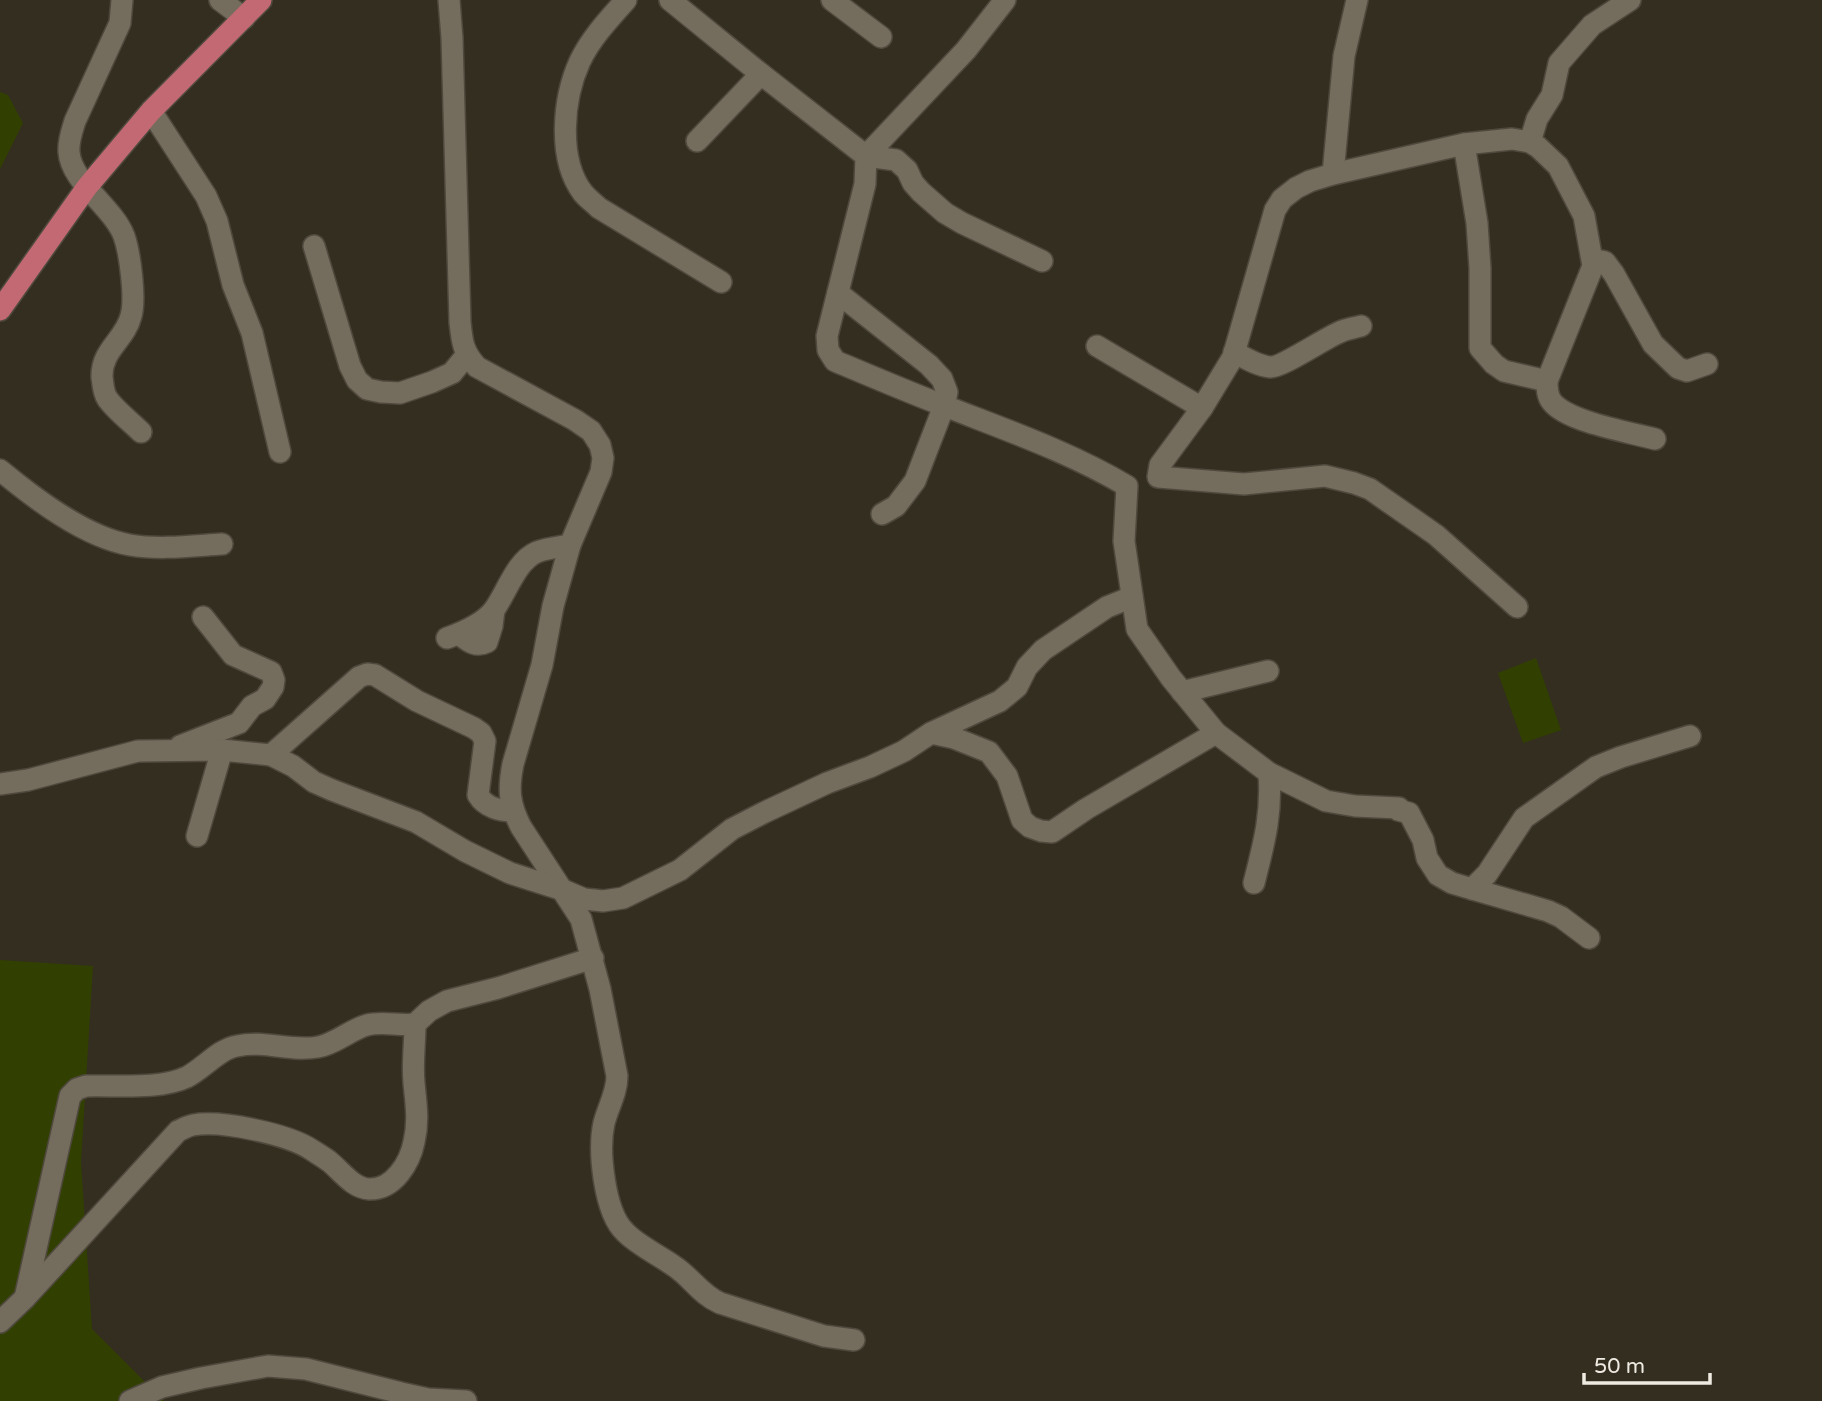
<svg xmlns="http://www.w3.org/2000/svg" width="1822" height="1401" viewBox="0 0 1822 1401" font-family="'Varela Round',sans-serif">
<style>
.green{fill:#314000}
.lines{fill:none;stroke-linecap:round;stroke-linejoin:round}
.minor-casing{stroke:#4f493d;stroke-width:24}
.major-casing{stroke:#4f493d;stroke-width:24}
.minor{stroke:#746c5d;stroke-width:21}
.major{stroke:#c36973;stroke-width:21}
</style>
<rect width="100%" height="100%" fill="#342e20"/>
<g class="green">
<polygon points="0,92 8,95 23,123 0,169"/>
<polygon points="1536,658 1561,730 1523,743 1498,673"/>
<polygon points="0,960 93,966 81,1162 92,1329 164,1401 0,1401"/>
</g>
<g class="lines">
<g class="minor-casing">
<g id="minor">
<path d="M122 0 120 23 75 121C72 131 68 141 69 152 71 182 113 207 124 236 130 253 136 299 131 316 125 340 101 350 102 377 103 383 103 392 107 398 113 408 132 423 141 432"/>
<polyline points="220,0 244,18"/>
<path d="M449 0 452 38 460 322C462 342 463 352 477 367L575 420 591 431 600 445 603 458 601 472 570 545 553 606 542 665 513 764C508 789 509 804 521 827L581 919 600 989 617 1076C617 1093 608 1107 604 1123 598 1150 604 1212 625 1232 636 1244 660 1256 674 1266 691 1277 701 1295 720 1303L824 1336 854 1340"/>
<path d="M626 0C609 19 591 38 580 61 563 98 557 159 583 193 588 199 594 203 599 208L721 282"/>
<path d="M670 0 761 74 866 156 865 184 827 336 828 350 835 361C871 376 908 392 945 406 1006 430 1070 452 1127 486L1124 541 1137 629 1171 678 1216 733 1269 773 1326 801 1355 806 1399 808 1398 810 1409 813 1423 840 1427 858 1438 875 1452 883 1472 889 1487 874 1524 818 1596 767 1621 757 1690 736"/>
<polyline points="832,0 881,37"/>
<polyline points="151,111 206,196 217,221 233,285 252,333 280,452"/>
<polyline points="697,141 761,74"/>
<polyline points="1530,142 1537,119 1552,95 1559,63 1592,25 1630,0"/>
<polyline points="1464,144 1477,223 1480,268 1480,348 1494,364 1504,371 1547,381"/>
<polyline points="866,156 896,160 907,170 913,183 921,192 945,213 962,223 1042,261"/>
<polyline points="866,156 966,50 1005,0"/>
<polyline points="1333,174 1344,56 1357,0"/>
<polyline points="314,246 350,366 357,380 367,389 381,392 400,393 432,382 452,373 466,356"/>
<polyline points="1593,266 1601,261 1605,262 1614,274 1653,344 1678,368 1687,371 1707,364"/>
<polyline points="838,293 929,365 942,379 947,392 944,406 915,481 896,506 882,514"/>
<polyline points="1097,346 1202,408"/>
<path d="M1234 352C1245 358 1258 366 1270 367 1281 368 1325 338 1340 332 1346 329 1354 328 1361 326"/>
<path d="M0 470C35 499 85 537 130 545 160 550 191 546 222 544"/>
<path d="M1517 607 1436 535 1370 489 1354 483 1325 476 1244 484 1158 477 1160 465 1202 408 1233 357 1275 210 1282 199 1296 188 1310 181 1333 174 1464 144 1512 139 1530 142 1538 147 1558 166 1584 216 1593 266 1547 381C1547 388 1547 396 1552 402 1568 422 1629 432 1655 439"/>
<path d="M459 634C468 641 475 648 487 642L492 626 494 610"/>
<path d="M447 638C464 632 483 624 494 610 507 592 516 561 537 552 547 548 560 547 570 545"/>
<polyline points="1182,692 1268,671"/>
<polyline points="931,733 954,738 989,752 1007,776 1022,820 1030,827 1041,831 1052,832 1086,809 1216,733"/>
<polyline points="180,746 239,723 252,706 265,699 273,687 274,680 271,672 233,655 203,617"/>
<path d="M271 755 359 677 367 674 375 675 417 701 474 728 481 733 485 741 478 795C485 807 500 811 513 811"/>
<polyline points="0,784 28,780 138,751 222,750 271,755 293,766 314,782 332,790 416,822 465,851 510,873 563,890 584,899 603,901 623,898 680,870 732,829 763,813 827,783 870,767 904,751 931,733 1000,701 1017,687 1027,667 1043,650 1107,607 1132,597"/>
<polyline points="197,836 222,750"/>
<path d="M1254 883C1264 843 1272 815 1269 773"/>
<polyline points="1472,889 1548,911 1561,917 1589,938"/>
<path d="M25 1298 70 1096 77 1089 86 1086C117 1085 159 1090 187 1077 204 1068 219 1049 237 1046 265 1040 291 1052 318 1047 335 1044 350 1030 367 1025 382 1021 399 1026 415 1024L429 1011 447 1001 498 988 593 958"/>
<path d="M0 1322 25 1298 178 1131C183 1129 187 1126 193 1125 221 1120 288 1134 312 1150 318 1154 325 1158 330 1162 342 1172 353 1188 369 1189 394 1190 410 1162 414 1142 419 1121 416 1104 414 1083 412 1064 415 1044 415 1024"/>
<polyline points="130,1401 162,1387 201,1378 268,1366 306,1369 401,1393 428,1399 466,1401"/>
</g>
</g>
<g class="major-casing">
<polyline id="major" points="0,310 87,187 151,111 261,0"/>
</g>
<use href="#minor" class="minor"/>
<use href="#major" class="major"/>
</g>
<path d="M1584 1373v10h126v-10" fill="none" stroke="#efebe2" stroke-width="3.5"/>
<text x="1594" y="1373" font-size="21" fill="#efebe2" stroke="#342e20" stroke-width="5" paint-order="stroke">50 m</text>
</svg>
